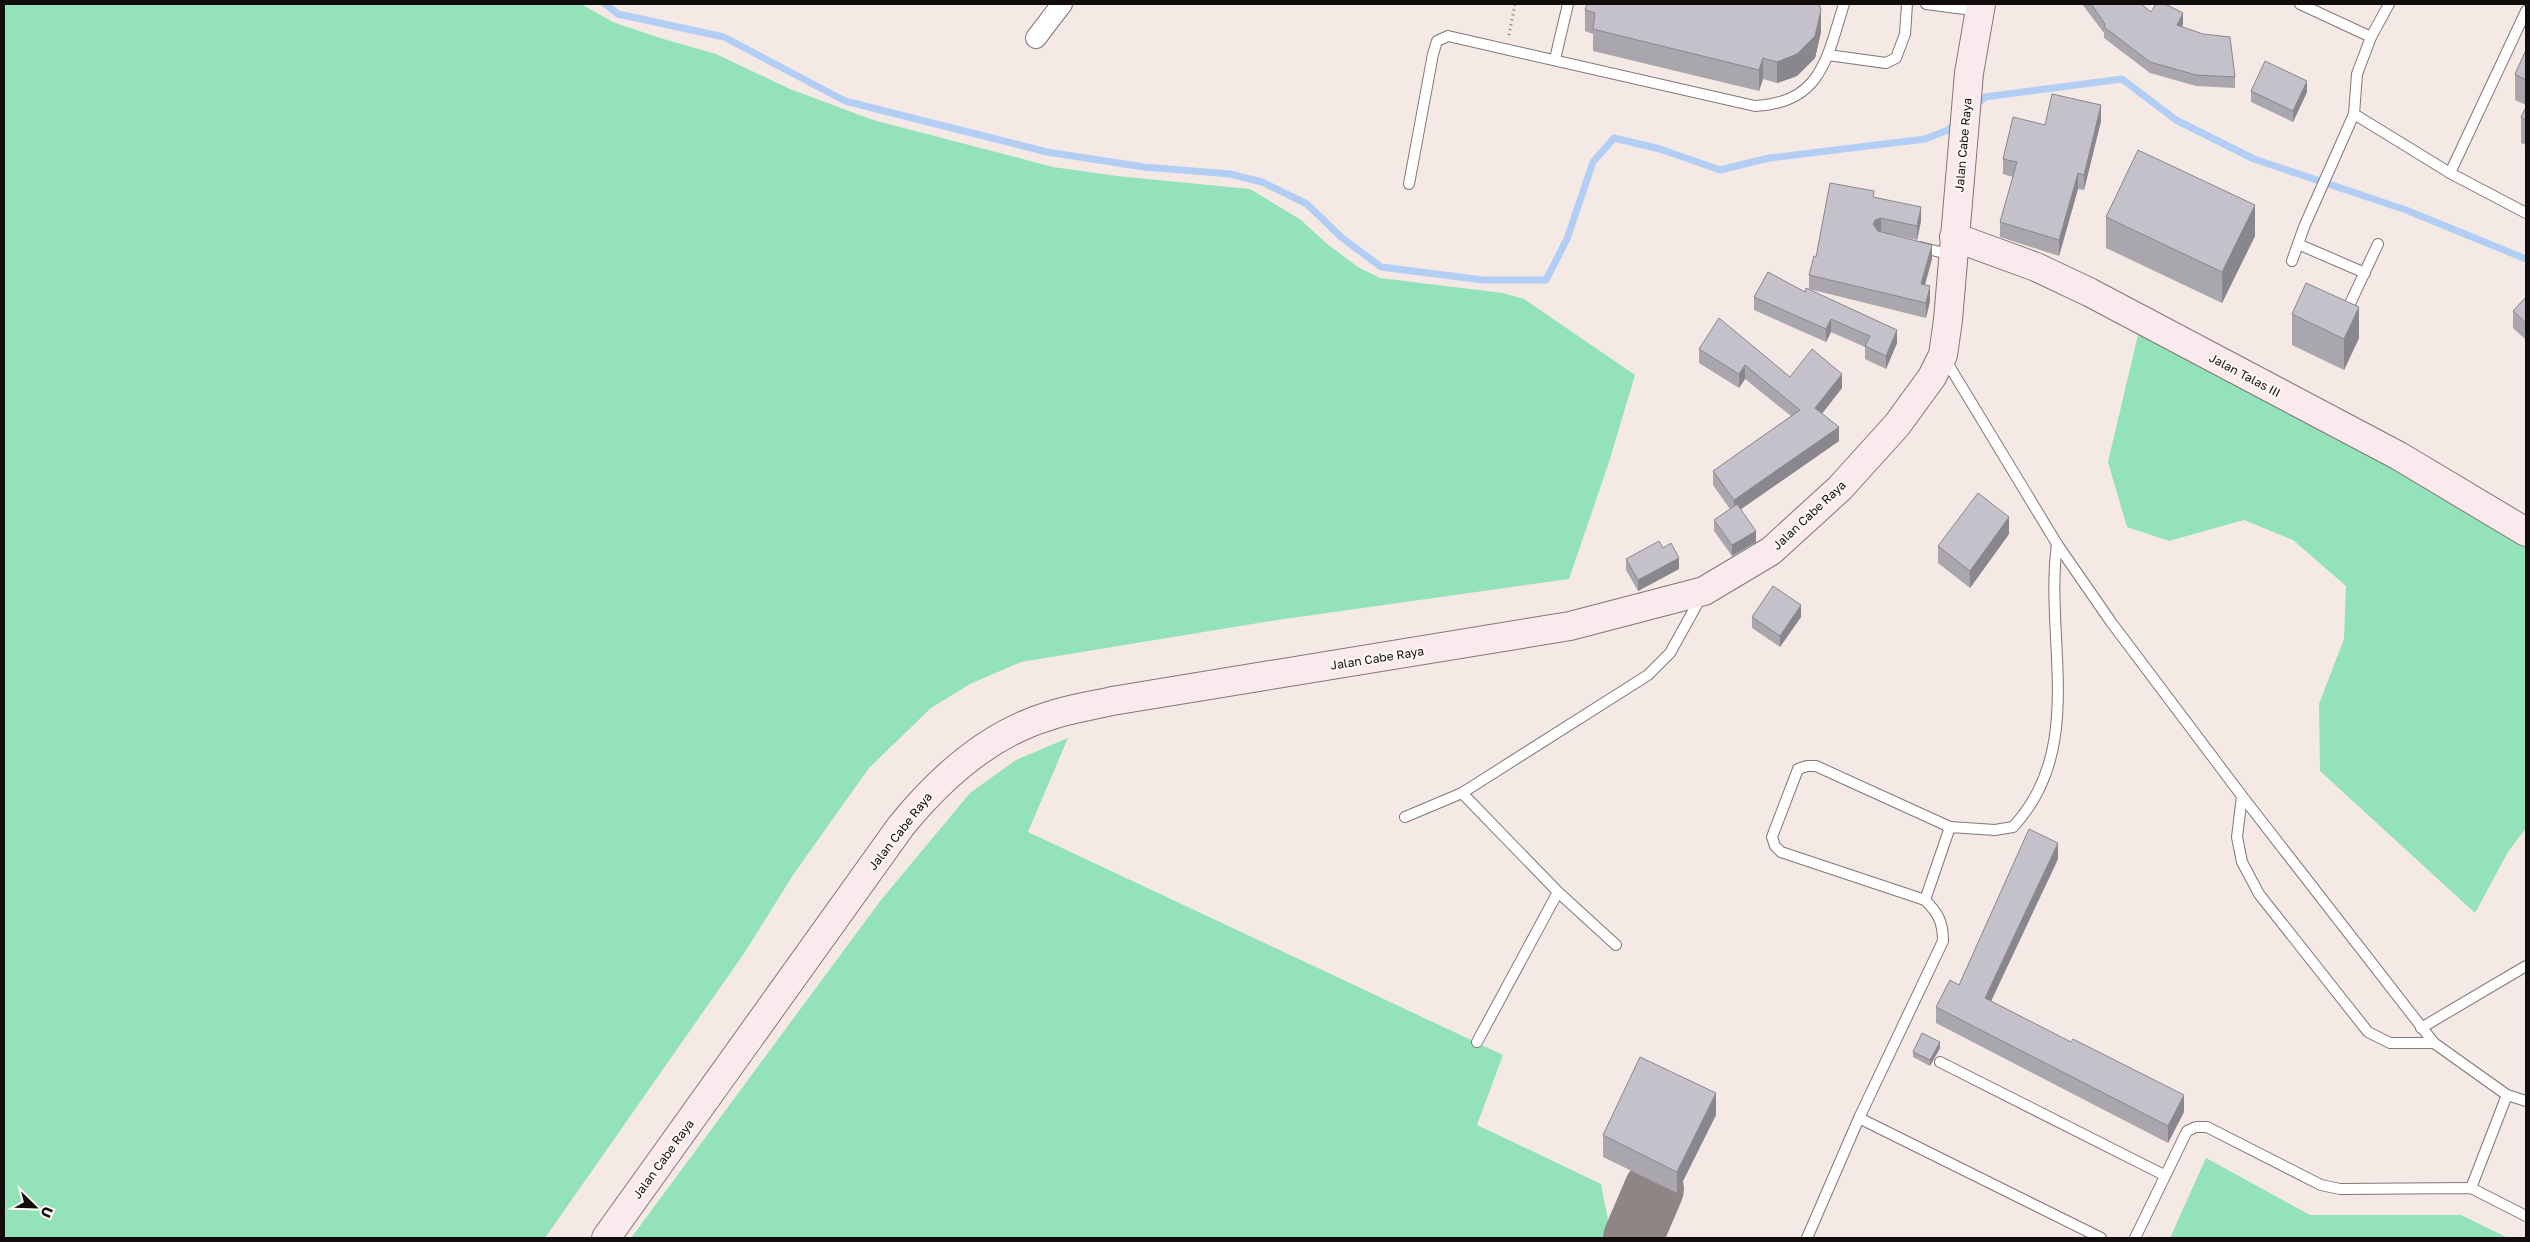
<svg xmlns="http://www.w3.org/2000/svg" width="2530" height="1242" viewBox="0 0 2530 1242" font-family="'Golos Text',sans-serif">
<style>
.green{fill:#94e2b9}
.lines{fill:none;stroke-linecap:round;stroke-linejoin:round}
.stream{stroke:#b3cef4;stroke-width:7}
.taxiway{stroke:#8e8684;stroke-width:60}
.lane-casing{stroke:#817774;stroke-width:12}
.street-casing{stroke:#817774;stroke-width:22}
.secondary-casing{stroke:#817774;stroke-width:30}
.path{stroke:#817a77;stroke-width:3;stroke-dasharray:1 4;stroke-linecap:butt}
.lane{stroke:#fff;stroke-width:10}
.street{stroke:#fff;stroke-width:20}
.secondary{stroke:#fae9ed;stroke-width:28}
.wall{fill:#a9a6ae}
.shaded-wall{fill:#89878d}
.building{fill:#c4c1ca;stroke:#89878d}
.labels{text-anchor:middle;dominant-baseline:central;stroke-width:4;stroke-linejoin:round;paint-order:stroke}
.street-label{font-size:12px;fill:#100d0c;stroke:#fef8f5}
</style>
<rect width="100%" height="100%" fill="#f4e9e5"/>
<g class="green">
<polygon points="4,4 581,4 613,22 660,38 716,54 790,89 873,120 1053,167 1117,176 1250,189 1301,220 1326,243 1358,267 1380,278 1503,293 1524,299 1635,375 1609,462 1569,579 1277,620 1021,662 970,684 931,708 869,768 793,875 745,952 545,1238 4,1238"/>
<polygon points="2141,322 2526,534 2526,828 2508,852 2475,913 2320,771 2319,704 2344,639 2346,586 2293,540 2244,520 2169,541 2127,527 2108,462"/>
<polygon points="1068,738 1028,832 1503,1055 1477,1125 1601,1184 1610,1230 1607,1238 631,1238 881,900 970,793 1016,760"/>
<polygon points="2206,1158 2310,1215 2461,1215 2508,1238 2170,1238"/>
</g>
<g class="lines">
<g class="stream">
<polyline points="605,4 618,14 724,37 845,101 1047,152 1144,167 1230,174 1262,182 1307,204 1341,237 1381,267 1483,280 1546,280 1567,239 1593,162 1614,138 1660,149 1720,170 1769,158 1925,139 1948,130 1956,123"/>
<polyline points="1974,107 1985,97 2122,79 2176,120 2254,159 2406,210 2526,259"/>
</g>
<polyline class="taxiway" points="1633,1238 1654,1189"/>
<g class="lane-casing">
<g id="lane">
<polyline points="1926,4 1980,11"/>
<polyline points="2300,4 2371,37"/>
<polyline points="2389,4 2371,37 2357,74 2354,114 2450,173 2526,213"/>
<polyline points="1828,55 1886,63 1896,58 1905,34 1907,4"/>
<polyline points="1555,59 1568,4"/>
<polyline points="2450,173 2526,11"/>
<path d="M1409 184 1433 54 1437 41 1448 36 1755 106C1822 103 1827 57 1844 4"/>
<polyline points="2298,244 2365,273"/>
<polyline points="1920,247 1952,255"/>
<polyline points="2292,261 2304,227 2354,114"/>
<polyline points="2347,310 2378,244"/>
<polyline points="1945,359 2057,544 2111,622 2242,796 2434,1043 2507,1095 2526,1101"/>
<polyline points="1462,793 1558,892 1616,945"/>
<polyline points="2242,796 2237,837 2242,862 2259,894 2368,1032 2390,1043 2434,1043"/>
<polyline points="1405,817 1462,793 1648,675 1670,653 1701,597"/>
<path d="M1950 827 1925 900 1781 852 1775 846 1772 837 1798 769 1807 766H1816L1950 827 1995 830 2013 827C2087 748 2044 639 2057 544"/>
<polyline points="2421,1028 2526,966"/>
<polyline points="1477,1042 1558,892"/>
<polyline points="1940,1062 2164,1175"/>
<polyline points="1859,1118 2101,1238"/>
<polyline points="2471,1188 2507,1095"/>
<path d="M1807 1238 1859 1118 1943 941C1943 922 1938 913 1925 900"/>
<polyline points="2135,1238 2187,1131 2196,1127 2207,1127 2321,1185 2340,1189 2471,1188 2526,1216"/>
</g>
</g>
<g class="street-casing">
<polyline id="street" points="1036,38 1062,4"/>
</g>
<g class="secondary-casing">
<g id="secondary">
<polyline points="1954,237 2036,267 2089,292 2399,456 2526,532"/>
<path d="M606 1238 901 826C940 778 988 734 1049 716 1069 709 1091 706 1112 701L1570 626 1704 591 1771 551 1840 488 1897 425 1932 377 1943 355 1948 320 1969 73 1981 4"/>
</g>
</g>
<polyline class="path" points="1509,35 1515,4"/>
<use href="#lane" class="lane"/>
<use href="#street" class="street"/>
<use href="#secondary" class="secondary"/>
</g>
<g class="wall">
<polygon points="2082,4 2141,4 2151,12 2183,24 2182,26 2235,77 2235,88 2196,86 2150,73 2104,38 2104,33"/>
<polygon points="1585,10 1821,32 1815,58 1797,76 1777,83 1763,79 1759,91 1593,51 1593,34 1585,31"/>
<polygon points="2526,50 2526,105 2515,100 2515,74"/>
<polygon points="2251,91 2307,92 2293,122 2251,102"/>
<polygon points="2526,107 2526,145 2521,143 2521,117"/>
<polygon points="2101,121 2084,190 2078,189 2059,256 2000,237 2000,222 2013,177 2003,174 2003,159 2045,125"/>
<polygon points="1874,197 1921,221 1917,240 1890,234 1932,259 1925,285 1930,301 1926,318 1809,289 1809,275 1816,257"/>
<polygon points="2106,217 2255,236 2222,303 2106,248"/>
<polygon points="1768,272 1897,343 1886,369 1865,359 1865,347 1831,332 1826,342 1754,310 1754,297"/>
<polygon points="2526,297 2526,340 2513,328 2513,311"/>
<polygon points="2292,314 2359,338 2344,370 2292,345"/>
<polygon points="1699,349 1790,377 1842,388 1822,414 1839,441 1741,509 1756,542 1732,556 1714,531 1714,520 1730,509 1713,485 1713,471 1791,416 1745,379 1739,388 1699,363"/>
<polygon points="2009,534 1970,588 1938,563 1938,546"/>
<polygon points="1663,548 1679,569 1638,591 1626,570 1626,559"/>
<polygon points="1752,617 1801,617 1780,647 1752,628"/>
<polygon points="2058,859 1991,1001 2184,1112 2168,1143 1936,1023 1936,1007 1959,985"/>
<polygon points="1940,1048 1930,1066 1913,1057 1913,1052"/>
<polygon points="1716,1115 1677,1193 1603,1157 1603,1135"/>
</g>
<g class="shaded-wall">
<polygon points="1821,10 1821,32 1815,58 1797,76 1777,83 1777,62"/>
<polygon points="2183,13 2183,24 2177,36 2177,25"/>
<polygon points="1763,58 1763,79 1759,91 1759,70"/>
<polygon points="2307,81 2307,92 2293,122 2293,111"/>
<polygon points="2101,105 2101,121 2084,190 2084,175"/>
<polygon points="2078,173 2078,189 2059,256 2059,240"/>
<polygon points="2255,205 2255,236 2222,303 2222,272"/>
<polygon points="1921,207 1921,221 1917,240 1917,226"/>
<polygon points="1881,218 1881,232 1875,234 1873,224 1875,220"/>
<polygon points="1932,245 1932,259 1921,298 1921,284"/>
<polygon points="1930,286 1930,301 1926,318 1926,303"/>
<polygon points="2359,307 2359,338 2344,370 2344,339"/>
<polygon points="1831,319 1831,332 1826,342 1826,329"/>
<polygon points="1897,330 1897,343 1886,369 1886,356"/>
<polygon points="1745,365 1745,379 1739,388 1739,374"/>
<polygon points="1842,374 1842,388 1815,422 1815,408"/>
<polygon points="1839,427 1839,441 1734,514 1734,500"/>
<polygon points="2009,517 2009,534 1970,588 1970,571"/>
<polygon points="1756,531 1756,542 1732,556 1732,545"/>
<polygon points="1679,558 1679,569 1638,591 1638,580"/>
<polygon points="1801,605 1801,617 1780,647 1780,636"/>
<polygon points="2058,843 2058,859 1985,1014 1985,998"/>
<polygon points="1940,1042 1940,1048 1930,1066 1930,1060"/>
<polygon points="1716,1093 1716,1115 1677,1193 1677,1172"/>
<polygon points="2184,1095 2184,1112 2168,1143 2168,1126"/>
</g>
<g class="building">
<polygon points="1587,4 1819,4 1821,10 1815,36 1797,54 1777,62 1763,58 1759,70 1593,29 1595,13 1585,10"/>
<polygon points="2091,4 2141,4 2151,12 2156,4 2165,4 2183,13 2177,25 2203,34 2230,37 2235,77 2196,75 2150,62 2104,27 2105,24"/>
<polygon points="2526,50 2526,80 2515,74"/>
<polygon points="2265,61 2307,81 2293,111 2251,91"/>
<polygon points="2052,94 2101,105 2084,175 2078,173 2059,240 2000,222 2017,162 2003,159 2013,117 2045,125"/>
<polygon points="2526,107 2526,120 2521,117"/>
<polygon points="2138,150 2255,205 2222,272 2106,217"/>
<polygon points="1830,183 1874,191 1873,197 1921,207 1917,226 1881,218 1875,220 1873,224 1878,231 1932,245 1921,284 1930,286 1926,303 1809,275 1814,256 1816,257"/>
<polygon points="1768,272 1805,292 1806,288 1897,330 1886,356 1865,346 1870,336 1831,319 1826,329 1754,297"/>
<polygon points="2306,283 2359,307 2344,339 2292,314"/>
<polygon points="2526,297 2526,323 2513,311"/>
<polygon points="1719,318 1790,377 1812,349 1842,374 1815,408 1839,427 1734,500 1713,471 1800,410 1745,365 1739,374 1699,349"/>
<polygon points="1978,493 2009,517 1970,571 1938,546"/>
<polygon points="1737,504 1756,531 1732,545 1714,520"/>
<polygon points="1659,541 1663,548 1671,543 1679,558 1638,580 1626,559"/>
<polygon points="1773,586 1801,605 1780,636 1752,617"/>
<polygon points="2029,829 2058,843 1985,998 2071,1042 2073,1039 2184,1095 2168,1126 1936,1007 1950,980 1959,985"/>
<polygon points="1922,1033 1940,1042 1930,1060 1913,1052"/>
<polygon points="1640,1057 1716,1093 1677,1172 1603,1135"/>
</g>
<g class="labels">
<g class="street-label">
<text transform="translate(1963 145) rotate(-85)">Jalan Cabe Raya</text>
<text transform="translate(2245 375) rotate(28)">Jalan Talas III</text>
<text transform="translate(1809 515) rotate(-43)">Jalan Cabe Raya</text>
<text transform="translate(1377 658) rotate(-9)">Jalan Cabe Raya</text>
<text transform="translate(900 831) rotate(-52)">Jalan Cabe Raya</text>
<text transform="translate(663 1159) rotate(-54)">Jalan Cabe Raya</text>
</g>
</g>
<rect width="2530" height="1242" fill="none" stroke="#100d0c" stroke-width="10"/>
<g transform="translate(35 1207) rotate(113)" stroke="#fef8f5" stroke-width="4" paint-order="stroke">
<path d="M0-4L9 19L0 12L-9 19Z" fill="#100d0c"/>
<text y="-8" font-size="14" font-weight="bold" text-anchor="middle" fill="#100d0c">U</text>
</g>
</svg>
